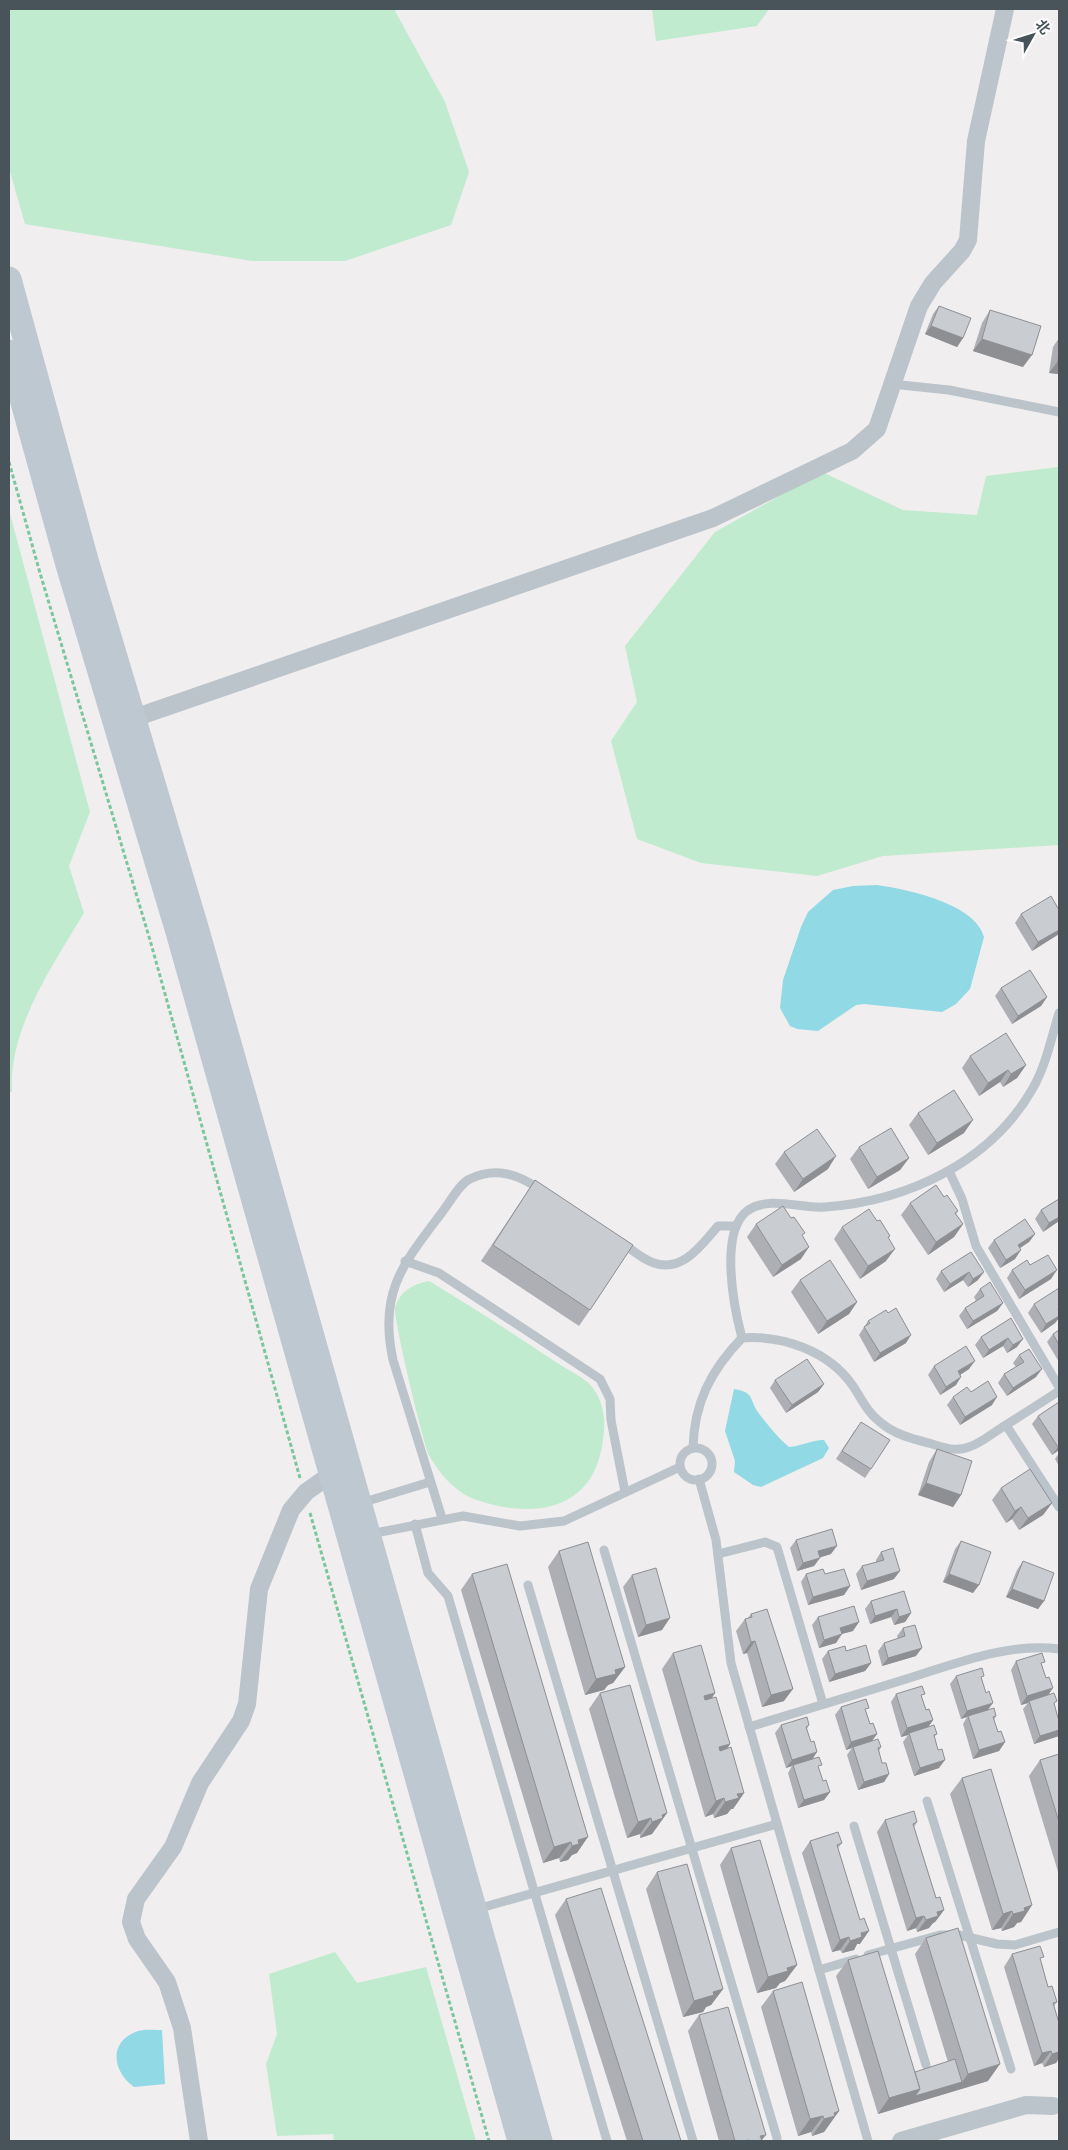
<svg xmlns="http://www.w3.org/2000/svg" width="1068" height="2150" viewBox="0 0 1068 2150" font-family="Lato,'Noto Sans SC',sans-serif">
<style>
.green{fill:#c0ebce}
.water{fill:#90d9e5}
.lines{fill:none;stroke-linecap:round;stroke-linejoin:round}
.path{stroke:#7ac79c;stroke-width:3;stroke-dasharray:4 2.5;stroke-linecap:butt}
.lane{stroke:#bbc4ca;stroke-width:9}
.street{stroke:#bbc4ca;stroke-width:18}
.secondary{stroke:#bdc8d1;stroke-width:25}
.wall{fill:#adafb4}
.shaded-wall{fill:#8d8f92}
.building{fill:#c9ccd1;stroke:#8d8f92}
</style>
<rect width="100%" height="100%" fill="#f1eeef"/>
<g class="green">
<polygon points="9,9 396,9 395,11 445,102 469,172 451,225 345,261 252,261 25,224 9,168"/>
<polygon points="652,9 769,9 757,26 656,41"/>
<polygon points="1058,467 1059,845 883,856 817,876 701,863 637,839 611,741 637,702 625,646 715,532 822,472 903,510 977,515 986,476"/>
<path d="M9 510 90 812 69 866 84 913C53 965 8 1029 12 1092H9Z"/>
<path d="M429 1281C472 1307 514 1334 556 1362 567 1370 586 1378 593 1388 604 1403 606 1422 603 1439 595 1512 532 1520 474 1499 455 1492 438 1472 429 1455 423 1443 393 1317 395 1308 400 1291 413 1284 429 1281Z"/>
<polygon points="335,1952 357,1983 426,1967 476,2141 334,2141 333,2134 277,2136 266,2064 277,2034 269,1974"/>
</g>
<g class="water">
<path d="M877 885C907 889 976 904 984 937L970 989 956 1004 942 1012 864 1004 856 1005 818 1031 797 1029 790 1026 780 1008 783 980 801 927 808 912 833 890 853 886Z"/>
<path d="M734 1389C756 1392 749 1402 760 1415 769 1426 778 1438 789 1447 802 1446 811 1440 824 1440L829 1448 823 1458 761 1487 753 1485 734 1472 735 1461 725 1431Z"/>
<path d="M162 2030 165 2084 134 2087C112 2071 108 2041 138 2031 145 2029 155 2030 162 2030Z"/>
</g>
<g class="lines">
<g class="path">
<polyline points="9,462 40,573 150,940 300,1478"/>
<polyline points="310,1513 489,2141"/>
</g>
<g class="lane">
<polyline points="891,384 949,390 1059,412"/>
<polyline points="949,1171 962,1199 976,1246 1059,1387"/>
<path d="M621 1242C631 1249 643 1260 654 1263 683 1273 702 1244 718 1226H736"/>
<polyline points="405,1261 439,1273 600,1379 610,1399 611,1420 625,1492"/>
<path d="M742 1338C734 1308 719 1233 747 1211 769 1195 801 1209 825 1207 908 1201 991 1162 1033 1088 1046 1065 1051 1039 1059 1013"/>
<polyline points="1006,1425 1059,1507"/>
<path d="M693 1448C694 1403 711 1370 742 1338 783 1335 829 1351 853 1386 861 1398 867 1412 880 1422 895 1435 913 1439 932 1444 944 1448 956 1452 969 1447 979 1444 989 1436 998 1430 1019 1417 1039 1404 1059 1391"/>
<circle cx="696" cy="1464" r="16"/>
<polyline points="699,1479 716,1540 731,1663 868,2141"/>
<polyline points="361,1503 430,1482"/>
<path d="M442 1518 393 1360C378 1291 404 1263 443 1211 450 1202 460 1183 470 1179 496 1166 519 1175 541 1190"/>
<polyline points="415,1524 428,1573 448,1596 607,2141"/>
<polyline points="370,1534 463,1516 520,1526 564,1521 680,1467"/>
<polyline points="604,1550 777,2138"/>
<polyline points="718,1554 765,1542 777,1547 823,1704"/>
<polyline points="528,1585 693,2141"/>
<path d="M749 1727C801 1711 852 1696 903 1680 952 1665 1007 1642 1059 1649"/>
<polyline points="927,1801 1011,2069"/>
<polyline points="854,1826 926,2065"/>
<polyline points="477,1909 777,1824"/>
<polyline points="868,1955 940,1935 959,1935 997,1944 1015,1945 1059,1932"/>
<polyline points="819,1970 856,1959"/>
</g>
<g class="street">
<polyline points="134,718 713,518 852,451 877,429 919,306 933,283 962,251 968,240 976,141 1005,9"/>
<polyline points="199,2141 182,2028 167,1982 137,1939 131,1922 136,1899 173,1847 200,1783 241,1721 247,1704 259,1589 291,1510 306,1492 330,1475"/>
<polyline points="901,2141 1026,2105 1053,2106"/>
</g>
<g class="secondary">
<polyline points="9,279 86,560 196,927 540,2141"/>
<polyline points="9,352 68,565 178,932 520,2141"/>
</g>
</g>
<g class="wall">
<polygon points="939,306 963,338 957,347 925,334 933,314"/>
<polygon points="990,310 1023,367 973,351 982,323"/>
<polygon points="1059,338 1059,374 1049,373 1053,347"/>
<polygon points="1059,910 1059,934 1032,951 1015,923 1021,914"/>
<polygon points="1001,988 1047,997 1041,1006 1012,1024 995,996"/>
<polygon points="970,1056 1026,1065 1017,1078 1003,1087 1000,1082 979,1096 962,1068"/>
<polygon points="918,1113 964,1133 928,1155 909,1125"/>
<polygon points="859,1147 909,1158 900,1170 868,1189 850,1159"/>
<polygon points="784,1152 828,1169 794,1192 775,1164"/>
<polygon points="535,1180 590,1310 579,1326 481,1261"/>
<polygon points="944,1197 958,1211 956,1214 963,1224 954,1237 928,1255 901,1215 910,1203"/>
<polygon points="1059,1199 1059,1221 1043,1232 1035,1219 1041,1210"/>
<polygon points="756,1224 803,1237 801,1259 773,1277 747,1237"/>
<polygon points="842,1227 888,1239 886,1261 860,1279 834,1239"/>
<polygon points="1035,1234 1029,1242 1020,1248 1015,1259 1000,1268 988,1248 994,1240"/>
<polygon points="971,1252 978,1280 968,1287 963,1280 944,1292 936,1279 941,1271"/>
<polygon points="1030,1265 1051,1279 1019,1299 1007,1278 1012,1270"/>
<polygon points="800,1280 857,1302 849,1314 818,1334 791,1292"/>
<polygon points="980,1289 1003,1303 997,1311 967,1329 959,1316 965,1308 976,1301 974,1297"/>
<polygon points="1034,1304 1059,1316 1059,1318 1055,1323 1041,1333 1028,1313"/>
<polygon points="1011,1318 1017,1347 1007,1353 1003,1346 983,1358 975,1345 981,1337"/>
<polygon points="868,1321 906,1343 874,1362 859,1335"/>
<polygon points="1059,1330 1059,1362 1047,1342 1053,1334"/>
<polygon points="1019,1355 1036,1377 1007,1396 998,1383 1004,1374 1016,1367 1013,1363"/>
<polygon points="934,1366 969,1369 960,1375 956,1385 940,1395 928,1375"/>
<polygon points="775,1380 824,1384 818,1392 786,1413 770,1388"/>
<polygon points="971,1392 992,1405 960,1425 947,1405 953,1397"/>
<polygon points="1059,1402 1059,1450 1052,1455 1032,1424 1038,1416"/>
<polygon points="855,1430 871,1469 865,1478 836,1459"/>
<polygon points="937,1449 961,1495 953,1507 918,1495 929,1462"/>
<polygon points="1059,1453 1059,1466 1055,1459"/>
<polygon points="1001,1488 1052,1503 1043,1515 1019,1530 1012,1519 1006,1523 992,1500"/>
<polygon points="796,1540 831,1554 820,1557 814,1566 797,1571 790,1548"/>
<polygon points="961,1541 973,1593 943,1582 955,1549"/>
<polygon points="559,1551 625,1667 613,1683 608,1685 604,1690 585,1695 548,1567"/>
<polygon points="881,1552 894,1579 861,1590 856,1574 862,1566 876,1562 876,1560"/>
<polygon points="1023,1561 1044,1601 1038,1609 1006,1597 1017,1570"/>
<polygon points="472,1574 577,1853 572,1855 568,1860 560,1862 559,1858 543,1863 461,1590"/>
<polygon points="806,1574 825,1574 850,1586 844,1595 808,1605 801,1582"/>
<polygon points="632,1575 662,1630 638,1637 623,1587"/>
<polygon points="871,1601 911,1613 905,1622 894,1625 891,1617 870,1624 865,1609"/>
<polygon points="751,1614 784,1701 762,1707 747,1653 743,1654 736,1631 745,1619 748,1618"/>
<polygon points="818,1617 853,1631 841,1634 836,1643 819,1648 812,1625"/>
<polygon points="903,1628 916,1656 882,1666 878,1651 884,1643 898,1639 897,1636"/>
<polygon points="828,1651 846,1651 871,1663 865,1671 829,1682 822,1659"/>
<polygon points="673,1653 715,1693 712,1698 730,1744 727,1749 744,1793 733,1809 731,1809 727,1814 714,1818 713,1814 705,1817 662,1669"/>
<polygon points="1016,1661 1042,1665 1048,1695 1054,1705 1058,1718 1059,1717 1059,1736 1034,1744 1023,1709 1028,1703 1021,1705 1011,1670"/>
<polygon points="956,1676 982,1680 988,1710 996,1716 994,1720 998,1732 1005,1742 999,1751 973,1759 963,1724 967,1717 961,1719 950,1684"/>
<polygon points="600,1693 667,1813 652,1834 640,1838 640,1834 627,1838 589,1709"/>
<polygon points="896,1694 922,1698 926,1710 933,1720 928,1727 937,1734 934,1737 939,1768 914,1776 903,1742 908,1735 901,1737 891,1702"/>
<polygon points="841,1707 866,1711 870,1724 877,1734 872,1741 881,1747 879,1751 882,1763 889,1774 884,1782 858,1790 847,1755 852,1748 846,1750 835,1715"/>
<polygon points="781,1725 809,1725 807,1729 813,1759 819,1769 823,1781 830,1792 824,1800 798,1808 788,1773 792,1766 786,1768 775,1733"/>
<polygon points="1059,1754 1059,1875 1029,1776 1040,1760"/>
<polygon points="962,1778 1032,1905 1021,1922 1017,1923 1014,1927 1002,1931 1001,1928 992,1930 950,1794"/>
<polygon points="885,1820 917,1822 914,1827 936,1898 944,1910 935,1922 933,1923 929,1928 917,1932 916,1928 907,1931 877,1832"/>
<polygon points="810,1841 842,1843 838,1848 860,1944 857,1944 854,1950 842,1953 840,1950 832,1952 802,1853"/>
<polygon points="731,1848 797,1965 785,1981 780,1983 776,1988 757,1993 720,1865"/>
<polygon points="657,1872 723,1989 711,2005 706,2007 703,2012 683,2017 646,1889"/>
<polygon points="566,1899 681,2141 627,2141 555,1915"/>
<polygon points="926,1938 988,2081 878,2114 836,1976 848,1960 915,2072 948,2062 915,1954"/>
<polygon points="1012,1954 1041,1961 1048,1987 1057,2002 1054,2006 1059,2023 1059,2058 1056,2063 1044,2067 1042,2063 1034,2066 1004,1967"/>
<polygon points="773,1991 839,2111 824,2132 812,2136 811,2132 798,2136 761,2007"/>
<polygon points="699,2015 761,2141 719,2141 688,2031"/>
</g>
<g class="shaded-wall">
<polygon points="931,326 963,338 957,347 925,334"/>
<polygon points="982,339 1032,355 1023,367 973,351"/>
<polygon points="1058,361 1059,361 1059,374 1049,373"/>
<polygon points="1059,930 1059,934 1032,951 1038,942"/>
<polygon points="1047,997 1041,1006 1012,1024 1018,1016"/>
<polygon points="1026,1065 1017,1078 1003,1087 1011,1074"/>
<polygon points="1008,1070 1000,1082 979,1096 988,1083"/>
<polygon points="973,1120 964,1133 928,1155 937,1143"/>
<polygon points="836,1156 828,1169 794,1192 803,1179"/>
<polygon points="909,1158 900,1170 868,1189 877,1177"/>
<polygon points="1059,1217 1059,1221 1043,1232 1049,1223"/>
<polygon points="963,1224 954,1237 928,1255 936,1242"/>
<polygon points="1035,1234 1029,1242 1012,1253 1018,1245"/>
<polygon points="809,1247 801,1259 773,1277 782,1265"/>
<polygon points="895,1249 886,1261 860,1279 868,1266"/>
<polygon points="1021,1250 1015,1259 1000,1268 1006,1260"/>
<polygon points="1057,1270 1051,1279 1019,1299 1025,1290"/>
<polygon points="969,1272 963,1280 944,1292 950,1284"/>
<polygon points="984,1272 978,1280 968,1287 973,1279"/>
<polygon points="857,1302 849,1314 818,1334 827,1321"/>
<polygon points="1003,1303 997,1311 967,1329 973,1321"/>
<polygon points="1059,1316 1059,1318 1055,1323 1041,1333 1046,1324"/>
<polygon points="911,1335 906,1343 874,1362 880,1353"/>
<polygon points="1008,1338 1003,1346 983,1358 989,1350"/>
<polygon points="1023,1339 1017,1347 1007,1353 1013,1345"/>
<polygon points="975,1361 969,1369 952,1380 958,1371"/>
<polygon points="1042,1369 1036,1377 1007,1396 1013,1388"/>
<polygon points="961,1377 956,1385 940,1395 946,1387"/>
<polygon points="824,1384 818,1392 786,1413 792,1405"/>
<polygon points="997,1397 992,1405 960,1425 965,1417"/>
<polygon points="1059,1446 1059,1450 1052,1455 1058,1447"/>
<polygon points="926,1483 961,1495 953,1507 918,1495"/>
<polygon points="1052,1503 1043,1515 1019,1530 1028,1518"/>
<polygon points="1021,1507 1012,1519 1006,1523 1015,1511"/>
<polygon points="837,1546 831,1554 812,1560 818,1551"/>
<polygon points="820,1558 814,1566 797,1571 803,1563"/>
<polygon points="900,1571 894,1579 861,1590 867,1581"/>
<polygon points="949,1574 979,1585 973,1593 943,1582"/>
<polygon points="850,1586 844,1595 808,1605 813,1597"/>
<polygon points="1012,1589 1044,1601 1038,1609 1006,1597"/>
<polygon points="897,1609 891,1617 870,1624 875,1616"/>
<polygon points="911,1613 905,1622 894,1625 899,1617"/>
<polygon points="670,1618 662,1630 638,1637 646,1625"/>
<polygon points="859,1622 853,1631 834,1636 840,1628"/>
<polygon points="842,1634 836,1643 819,1648 824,1640"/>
<polygon points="755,1641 747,1653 743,1654 751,1642"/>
<polygon points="922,1648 916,1656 882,1666 888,1658"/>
<polygon points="871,1663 865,1671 829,1682 835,1674"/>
<polygon points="625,1667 613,1683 608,1685 604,1690 585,1695 596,1679 615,1670"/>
<polygon points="1053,1688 1047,1697 1029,1701 1028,1703 1021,1705 1027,1696"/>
<polygon points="793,1689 784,1701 762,1707 771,1695"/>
<polygon points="715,1693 704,1709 704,1696"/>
<polygon points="993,1703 987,1711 968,1716 967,1717 961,1719 967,1711"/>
<polygon points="933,1720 927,1729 909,1733 908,1735 901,1737 907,1728"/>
<polygon points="1059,1730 1059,1736 1034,1744 1040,1736"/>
<polygon points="877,1734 871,1742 853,1747 852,1748 846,1750 851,1742"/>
<polygon points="1005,1742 999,1751 973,1759 979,1750"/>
<polygon points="730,1744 719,1760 719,1747"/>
<polygon points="817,1752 812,1760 793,1765 792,1766 786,1768 792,1760"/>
<polygon points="945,1760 939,1768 914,1776 920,1768"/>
<polygon points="889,1774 884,1782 858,1790 864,1782"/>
<polygon points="830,1792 824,1800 798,1808 804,1800"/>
<polygon points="744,1793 733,1809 731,1809 727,1814 714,1818 725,1802 737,1794"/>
<polygon points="724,1798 713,1814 705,1817 716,1801"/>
<polygon points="667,1813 652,1834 640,1838 652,1822 662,1815"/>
<polygon points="651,1818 640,1834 627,1838 638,1822"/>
<polygon points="588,1837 577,1853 572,1855 568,1860 560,1862 572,1846 578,1840"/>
<polygon points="571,1842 559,1858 543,1863 554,1847"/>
<polygon points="1032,1905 1021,1922 1017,1923 1014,1927 1002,1931 1013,1914 1024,1908"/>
<polygon points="944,1910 935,1922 933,1923 929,1928 917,1932 926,1920 937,1912"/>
<polygon points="1012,1911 1001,1928 992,1930 1003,1914"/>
<polygon points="924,1916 916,1928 907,1931 916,1918"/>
<polygon points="869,1931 860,1944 857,1944 854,1950 842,1953 850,1941 861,1933"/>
<polygon points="849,1937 840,1950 832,1952 840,1940"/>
<polygon points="797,1965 785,1981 780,1983 776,1988 757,1993 768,1977 787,1968"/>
<polygon points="723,1989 711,2005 706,2007 703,2012 683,2017 694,2001 713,1992"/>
<polygon points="1051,2051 1042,2063 1034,2066 1042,2053"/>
<polygon points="1059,2052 1059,2058 1056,2063 1044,2067 1052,2054"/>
<polygon points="1000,2064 988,2081 878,2114 889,2098 920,2089 962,2082 968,2074"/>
<polygon points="839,2111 824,2132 812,2136 824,2119 834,2113"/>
<polygon points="823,2116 811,2132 798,2136 810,2119"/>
<polygon points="766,2135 761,2141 757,2141 760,2136"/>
</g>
<g class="building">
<polygon points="939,306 971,318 963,338 931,326"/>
<polygon points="990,310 1041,326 1032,355 982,339"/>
<polygon points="1059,350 1059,361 1058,361"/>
<polygon points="1051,896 1059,910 1059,930 1038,942 1021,914"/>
<polygon points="1030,970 1047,997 1018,1016 1001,988"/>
<polygon points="1006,1033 1026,1065 1011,1074 1008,1070 988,1083 970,1056"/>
<polygon points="954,1090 973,1120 937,1143 918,1113"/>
<polygon points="891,1128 909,1158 877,1177 859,1147"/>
<polygon points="817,1129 836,1156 803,1179 784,1152"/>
<polygon points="535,1180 633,1245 590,1310 493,1245"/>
<polygon points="936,1185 944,1197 947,1195 958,1211 955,1213 963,1224 936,1242 910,1203"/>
<polygon points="1059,1199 1059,1217 1049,1223 1041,1210"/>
<polygon points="783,1206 791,1218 794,1217 805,1233 802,1235 809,1247 782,1265 756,1224"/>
<polygon points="869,1209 877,1221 880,1220 890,1236 888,1237 895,1249 868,1266 842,1227"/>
<polygon points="1025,1219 1035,1234 1018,1245 1021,1250 1006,1260 994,1240"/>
<polygon points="971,1252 984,1272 973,1279 969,1272 950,1284 941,1271"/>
<polygon points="1048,1255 1057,1270 1025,1290 1012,1270 1027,1260 1030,1265"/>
<polygon points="830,1260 857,1302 827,1321 800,1280"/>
<polygon points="990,1282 1003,1303 973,1321 965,1308 984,1296 980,1289"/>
<polygon points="1059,1288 1059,1308 1058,1309 1059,1312 1059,1316 1046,1324 1034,1304"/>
<polygon points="896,1308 911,1335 880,1353 864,1327 870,1323 868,1321 886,1310 888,1313"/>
<polygon points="1011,1318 1023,1339 1013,1345 1008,1338 989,1350 981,1337"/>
<polygon points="1059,1330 1059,1345 1053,1334"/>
<polygon points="966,1346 975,1361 958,1371 961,1377 946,1387 934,1366"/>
<polygon points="1029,1349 1042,1369 1013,1388 1004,1374 1024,1362 1019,1355"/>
<polygon points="807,1359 824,1384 792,1405 775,1380"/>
<polygon points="988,1381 997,1397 965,1417 953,1397 967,1387 971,1392"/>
<polygon points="1059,1402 1059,1446 1058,1447 1038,1416"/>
<polygon points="861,1422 890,1440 871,1469 842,1451"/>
<polygon points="937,1449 972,1461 961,1495 926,1483"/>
<polygon points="1030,1469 1052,1503 1028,1518 1021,1507 1015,1511 1001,1488"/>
<polygon points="832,1529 837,1546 818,1551 820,1558 803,1563 796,1540"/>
<polygon points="961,1541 991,1552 979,1585 949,1574"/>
<polygon points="588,1542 625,1667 615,1670 616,1674 596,1679 559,1551"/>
<polygon points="893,1548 900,1571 867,1581 862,1566 884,1560 881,1552"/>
<polygon points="1023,1561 1054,1573 1044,1601 1012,1589"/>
<polygon points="507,1564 588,1837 578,1840 579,1844 572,1846 571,1842 554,1847 472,1574"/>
<polygon points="656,1568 670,1618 646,1625 632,1575"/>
<polygon points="823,1569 825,1574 844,1569 850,1586 813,1597 806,1574"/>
<polygon points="904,1591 911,1613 899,1617 897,1609 875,1616 871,1601"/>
<polygon points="854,1606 859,1622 840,1628 842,1634 824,1640 818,1617"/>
<polygon points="767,1609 793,1689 771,1695 755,1641 751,1642 745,1619 752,1617 751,1614"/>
<polygon points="915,1625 922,1648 888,1658 884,1643 905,1636 903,1628"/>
<polygon points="701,1645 715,1693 704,1696 705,1700 716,1697 730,1744 719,1747 720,1751 731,1747 744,1793 737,1794 739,1798 725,1802 724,1798 716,1801 673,1653"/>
<polygon points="866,1645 871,1663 835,1674 828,1651 845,1646 846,1651"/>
<polygon points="1042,1653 1045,1662 1041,1663 1046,1678 1049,1677 1053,1688 1027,1696 1016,1661"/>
<polygon points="982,1668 984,1676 981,1677 986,1693 989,1691 993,1703 967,1711 956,1676"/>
<polygon points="630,1685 667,1813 662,1815 663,1818 652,1822 651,1818 638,1822 600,1693"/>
<polygon points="922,1686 925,1694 921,1695 926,1710 929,1709 933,1720 907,1728 896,1694"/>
<polygon points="1054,1693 1057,1701 1054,1703 1058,1718 1059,1717 1059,1730 1040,1736 1029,1701"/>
<polygon points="866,1699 869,1708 865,1709 870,1724 873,1723 877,1734 851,1742 841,1707"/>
<polygon points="994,1708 996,1716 993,1717 998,1732 1001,1731 1005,1742 979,1750 968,1716"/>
<polygon points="807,1717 809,1725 806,1727 811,1742 814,1741 817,1752 792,1760 781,1725"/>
<polygon points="934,1725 937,1734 934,1735 938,1750 942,1749 945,1760 920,1768 909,1733"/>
<polygon points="878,1739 881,1747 878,1748 882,1763 886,1763 889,1774 864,1782 853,1747"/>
<polygon points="1059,1754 1059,1822 1040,1760"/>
<polygon points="819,1757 822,1765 818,1766 823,1781 826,1780 830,1792 804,1800 793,1765"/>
<polygon points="991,1769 1032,1905 1024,1908 1025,1911 1013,1914 1012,1911 1003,1914 962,1778"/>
<polygon points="914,1811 917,1822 913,1824 936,1898 940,1897 944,1910 937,1912 938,1916 926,1920 924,1916 916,1918 885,1820"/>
<polygon points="838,1832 842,1843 837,1845 860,1920 864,1918 869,1931 861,1933 862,1937 850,1941 849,1937 840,1940 810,1841"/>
<polygon points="760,1840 797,1965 787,1968 788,1971 768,1977 731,1848"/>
<polygon points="687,1864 723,1989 713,1992 714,1995 694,2001 657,1872"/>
<polygon points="601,1888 681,2141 643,2141 566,1899"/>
<polygon points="958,1928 1000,2064 968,2074 926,1938"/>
<polygon points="1040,1946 1044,1957 1040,1958 1048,1987 1052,1986 1057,2002 1053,2003 1059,2023 1059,2052 1052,2054 1051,2051 1042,2053 1012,1954"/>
<polygon points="878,1951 920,2089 889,2098 848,1960"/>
<polygon points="802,1982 839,2111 834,2113 835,2116 824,2119 823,2116 810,2119 773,1991"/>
<polygon points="728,2007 766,2135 760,2136 762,2140 758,2141 749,2141 749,2140 744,2141 735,2141 699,2015"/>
<polygon points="955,2059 962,2082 915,2096 920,2089 915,2072"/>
</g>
<rect width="1068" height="2150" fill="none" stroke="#48535a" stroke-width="20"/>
<g transform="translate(1033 35) rotate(51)" stroke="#ffffff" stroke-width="4" paint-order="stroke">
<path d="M0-4L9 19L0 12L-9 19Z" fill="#48535a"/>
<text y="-8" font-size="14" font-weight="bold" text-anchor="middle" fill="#48535a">北</text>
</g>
</svg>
